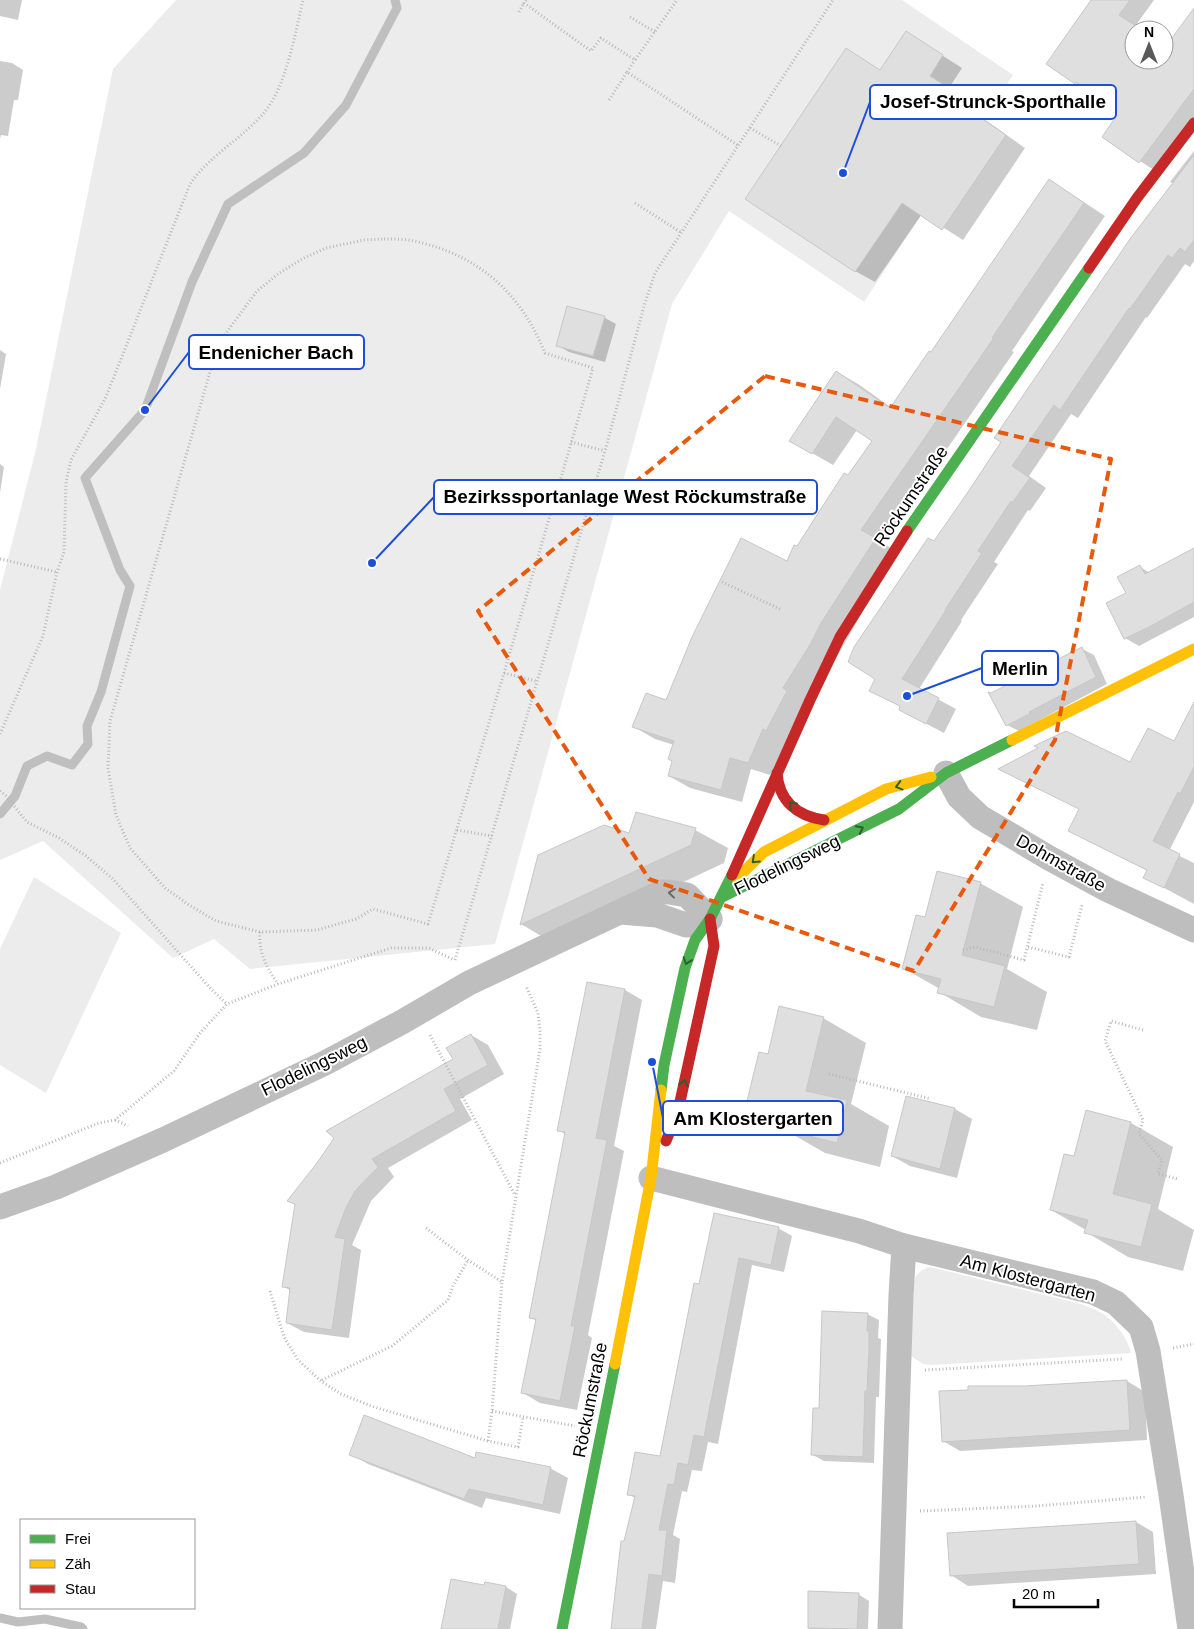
<svg xmlns="http://www.w3.org/2000/svg" width="1194" height="1629" viewBox="0 0 1194 1629" font-family="Arial,sans-serif">
<style>
.green{fill:#ececec}
.shadow{fill:#0003}
.lines{fill:none;stroke-linecap:round;stroke-linejoin:round}
.stream{stroke:#bfbfbf;stroke-width:9}
.building{fill:#dfdfdf;stroke:#c7c7c7}
.path{stroke:#b9b9b9;stroke-width:3;stroke-dasharray:1 2.5;stroke-linecap:butt}
.street{stroke:#bebebe;stroke-width:25}
.fast{stroke:#4caf50;stroke-width:11}
.slow{stroke:#ffc107;stroke-width:11}
.jam{stroke:#c62828;stroke-width:11}
.oneway{stroke:#2a602c}
.oneway2{stroke:#686868}
.marked{fill:none;stroke:#e8590c;stroke-width:4;stroke-dasharray:10 6;stroke-linejoin:round}
.labels{text-anchor:middle;dominant-baseline:central;stroke-width:4;stroke-linejoin:round;paint-order:stroke}
.street-label{font-size:18px;fill:#000;stroke:#fff}
.leader{fill:none;stroke:#1d4ed8;stroke-width:2}
.callout-dot{fill:#1d4ed8;stroke:#fff;stroke-width:2}
.callout{fill:#fff;stroke:#1d4ed8;stroke-width:2}
.callout-label{font-size:19px;text-anchor:middle;font-weight:bold;fill:#000}
</style>
<rect width="100%" height="100%" fill="#fff"/>
<g class="green">
<polygon points="176,0 902,0 1013,75 864,302 729,211 672,304 495,944 250,969 214,939 173,958 43,841 0,860 0,590 36,449 113,69"/>
<polygon points="34,877 121,933 46,1093 0,1065 0,949"/>
<path d="M930 1267 1081 1304C1088 1307 1097 1310 1103 1314 1116 1322 1128 1339 1131 1353L932 1365 923 1364 911 1356 912 1285C916 1275 919 1270 930 1267Z"/>
</g>
<g class="shadow">
<polygon points="0,0 22,0 18,20 0,16"/>
<polygon points="1099,0 1154,0 1136,25 1142,30 1134,30 1134,60 1164,60 1164,44 1167,47 1194,10 1194,129 1160,174 1103,137 1118,115 1116,106 1093,91 1092,93 1076,83 1047,64"/>
<polygon points="926,45 962,68 949,88 988,113 984,119 1025,148 963,240 922,214 875,282 855,271 847,50 881,71"/>
<polygon points="0,61 12,63 23,70 18,100 14,100 8,136 1,135 0,139"/>
<polygon points="1194,151 1194,261 1190,267 1185,264 1147,318 1146,317 1078,418 1071,414 1029,476 1046,488 1030,511 1028,510 994,562 998,564 961,620 962,621 919,689 956,709 944,733 900,710 902,707 888,700 934,543 1174,184 1170,182"/>
<polygon points="1049,180 1070,193 1105,216 1046,301 1012,351 1014,352 882,543 897,551 770,775 751,769 742,802 690,788 669,776 673,761 674,745 655,739 634,727 666,702 787,562 874,441 857,430 833,465 791,441 837,372 858,384 892,408 931,353"/>
<polygon points="605,318 616,324 605,362 569,352 557,345"/>
<polygon points="0,350 6,354 0,389"/>
<polygon points="0,464 4,467 0,493"/>
<polygon points="1194,556 1194,617 1139,646 1125,638 1107,603 1127,593 1140,567 1150,573"/>
<polygon points="1082,649 1094,655 1107,684 1019,731 1007,725"/>
<polygon points="1194,705 1194,802 1169,851 1194,863 1194,904 1144,877 1148,871 1086,840 1080,809 1001,769 1130,764 1175,743"/>
<polygon points="695,830 728,848 724,863 553,943 521,924 629,834"/>
<polygon points="980,883 1023,907 1007,969 1047,992 1037,1030 981,1017 939,992 940,989 903,968 926,918"/>
<polygon points="625,990 642,1000 614,1146 624,1151 588,1335 592,1338 577,1410 540,1403 523,1393 537,1321 530,1317 566,1135 559,1130"/>
<polygon points="823,1018 866,1043 851,1104 889,1126 880,1167 825,1153 747,1108 769,1055"/>
<polygon points="471,1035 488,1045 504,1074 460,1099 472,1120 388,1168 394,1177 371,1201 352,1245 361,1250 349,1338 304,1332 287,1323 291,1291 283,1286 296,1204 454,1059"/>
<polygon points="955,1109 972,1119 957,1178 910,1166 892,1156"/>
<polygon points="1131,1123 1173,1147 1158,1209 1194,1230 1183,1271 1128,1257 1086,1232 1086,1230 1051,1210 1075,1158"/>
<polygon points="778,1228 792,1236 784,1272 752,1265 718,1444 708,1442 702,1471 692,1470 687,1492 682,1491 673,1535 680,1539 675,1583 663,1581 656,1629 612,1629 622,1542 625,1543 635,1498 628,1494 661,1458 700,1286"/>
<polygon points="867,1314 879,1320 878,1338 881,1339 879,1397 876,1397 874,1463 824,1461 813,1455 820,1409"/>
<polygon points="1127,1381 1145,1392 1147,1440 960,1451 943,1441"/>
<polygon points="351,1454 476,1460 550,1468 568,1478 560,1514 486,1498 482,1508 368,1464"/>
<polygon points="1136,1522 1153,1532 1156,1574 968,1586 951,1575"/>
<polygon points="485,1587 506,1587 517,1594 510,1629 443,1629"/>
<polygon points="810,1593 858,1594 869,1601 868,1629 809,1629"/>
</g>
<g class="lines">
<g class="stream">
<polyline points="0,814 15,796 27,766 47,756 72,765 88,744 87,726 101,692 130,586 120,570 85,478 145,410 192,282 228,204 304,153 346,105 397,8 395,0"/>
<polyline points="0,1618 18,1622 45,1619 81,1627 83,1629"/>
</g>
</g>
<g class="building">
<polygon points="1091,0 1130,0 1119,15 1142,30 1134,30 1134,60 1164,60 1164,44 1166,46 1194,8 1194,89 1139,163 1102,137 1117,115 1112,111 1114,107 1076,82 1075,84 1046,64"/>
<polygon points="906,31 943,55 930,76 969,101 965,107 1006,135 942,230 902,203 855,272 745,199 846,48 880,70"/>
<polygon points="1194,155 1194,240 1185,252 1180,248 1172,258 1168,255 1130,309 1129,308 1060,410 1054,405 1012,466 1030,478 1012,503 1011,501 978,551 982,553 945,610 946,610 902,679 939,698 926,724 899,710 900,706 869,691 875,679 848,662 854,647 928,538 934,541 970,489 1001,442 994,438 1130,239"/>
<polygon points="1049,179 1084,203 1025,289 992,338 993,339 861,530 876,538 821,623 811,643 783,688 787,691 766,731 763,729 748,763 730,758 721,790 668,776 672,761 668,759 674,741 632,727 646,693 666,700 692,637 741,538 787,561 794,545 797,546 844,473 848,475 872,441 836,417 812,454 789,441 836,371 890,408 929,351 931,352"/>
<polygon points="567,306 605,316 593,356 556,346"/>
<polygon points="1194,548 1194,602 1153,625 1124,639 1106,603 1126,593 1117,577 1140,565 1145,574"/>
<polygon points="1082,647 1096,677 1029,712 1031,713 1006,726 988,692 991,693"/>
<polygon points="1194,702 1194,767 1180,794 1178,792 1153,841 1180,854 1164,888 1143,878 1147,870 1068,831 1079,809 998,769 1038,748 1034,746 1066,731 1130,762 1148,728 1174,741"/>
<polygon points="636,812 696,828 691,845 520,925 538,855 604,825 629,833"/>
<polygon points="937,871 981,882 962,955 1005,966 994,1007 937,993 941,979 902,969 916,915 925,917"/>
<polygon points="587,982 625,989 596,1138 607,1140 571,1326 575,1326 560,1401 521,1393 536,1319 529,1318 565,1132 557,1131"/>
<polygon points="779,1006 824,1017 806,1091 847,1100 837,1143 781,1129 784,1117 745,1109 759,1052 768,1054"/>
<polygon points="471,1034 488,1065 444,1089 456,1111 372,1159 378,1167 355,1191 345,1210 335,1237 345,1239 332,1330 286,1323 290,1288 282,1287 295,1204 287,1201 317,1163 334,1138 326,1131 453,1059 446,1048"/>
<polygon points="906,1096 955,1108 940,1169 891,1156"/>
<polygon points="1086,1110 1131,1122 1113,1194 1152,1204 1141,1247 1084,1233 1088,1220 1050,1210 1064,1154 1074,1156"/>
<polygon points="714,1213 779,1227 771,1265 739,1258 704,1437 694,1435 688,1465 678,1463 674,1485 668,1484 659,1530 667,1530 662,1576 649,1574 642,1629 611,1629 621,1541 624,1541 635,1496 627,1495 635,1452 660,1456 694,1283 699,1284"/>
<polygon points="822,1311 868,1313 867,1331 869,1331 869,1351 867,1391 865,1391 863,1457 811,1455 813,1408 819,1408"/>
<polygon points="1127,1380 1130,1430 942,1442 939,1391 968,1390 968,1386 1024,1386"/>
<polygon points="364,1415 475,1458 476,1452 551,1467 543,1505 469,1489 464,1499 349,1455"/>
<polygon points="1136,1521 1139,1564 950,1576 947,1533"/>
<polygon points="451,1579 484,1585 485,1582 506,1586 498,1629 441,1629"/>
<polygon points="808,1591 859,1593 857,1629 808,1628"/>
</g>
<g class="lines">
<g class="path">
<polyline points="526,0 524,3 591,51 601,38 635,60 677,0"/>
<polyline points="519,12 524,3"/>
<polyline points="630,17 655,32"/>
<polyline points="627,72 635,60"/>
<polyline points="609,100 627,72 739,146"/>
<polyline points="750,128 781,146"/>
<polyline points="635,203 682,233"/>
<path d="M384 239C395 239 407 239 418 242 480 256 521 294 545 353L593 368 504 673 428 924 373 909 356 919 317 930 260 932 216 921 189 905 165 888 130 848 116 815 108 768 110 721 218 344 257 291 278 274 302 259 326 248 364 240Z"/>
<polyline points="571,442 605,451"/>
<polyline points="0,559 57,572"/>
<polyline points="722,582 782,610"/>
<polyline points="504,673 536,681"/>
<path d="M0 734 43 636 57 572 64 552 66 482 71 460 106 397 190 184C209 156 240 140 262 115 286 89 295 34 303 0"/>
<polyline points="0,791 6,796 27,822 59,838 86,856 113,879 211,989 227,1004"/>
<polyline points="457,830 492,836"/>
<path d="M260 932C258 952 267 968 278 984"/>
<polyline points="1028,947 1069,957 1082,905"/>
<polyline points="963,950 975,947 1024,960 1043,883"/>
<polyline points="455,960 605,451 644,306 655,273 833,0"/>
<polyline points="1143,1030 1111,1021 1105,1041 1143,1120 1139,1134 1162,1160 1158,1174 1178,1179"/>
<polyline points="430,1035 515,1195"/>
<polyline points="829,1074 931,1099"/>
<polyline points="115,1120 128,1126"/>
<polyline points="0,1163 99,1123 115,1120 174,1071 200,1033 227,1004 278,984 391,948 429,948 454,960"/>
<polyline points="426,1228 468,1260 502,1282"/>
<polyline points="270,1291 284,1337 298,1360 321,1381 341,1394 371,1406 488,1441 518,1447 523,1417"/>
<polyline points="1173,1348 1194,1344"/>
<polyline points="925,1370 1123,1359"/>
<polyline points="322,1380 392,1346 448,1300 453,1286 468,1260"/>
<polyline points="492,1411 575,1426"/>
<polyline points="488,1441 492,1411 502,1282 540,1049 540,1030 538,1013 526,986"/>
<polyline points="920,1511 1036,1506 1146,1497"/>
</g>
<g class="street">
<polyline points="946,773 959,797 980,817 1049,858 1108,890 1194,930"/>
<polyline points="621,912 657,915 686,925 710,919"/>
<polyline points="651,1178 859,1231 904,1246 1093,1292 1116,1303 1141,1327 1148,1351 1171,1495 1190,1629"/>
<polyline points="0,1207 56,1187 163,1140 325,1063 402,1022 469,983 662,892 669,892 687,895 710,919"/>
<polyline points="890,1629 901,1295 904,1246"/>
</g>
<g class="fast">
<polyline points="907,531 1089,268"/>
<polyline points="722,897 899,809 946,773 1012,740"/>
<polyline points="661,1090 664,1065 685,968 695,940 710,919 732,875"/>
<polyline points="562,1629 615,1364"/>
</g>
<g class="slow">
<polyline points="1012,740 1194,649"/>
<polyline points="737,878 764,852 886,789 931,777"/>
<polyline points="615,1364 651,1178 661,1090"/>
</g>
<g class="jam">
<polyline points="1089,268 1137,198 1194,123"/>
<path d="M777 773C779 801 797 816 824 820"/>
<polyline points="732,875 810,700 840,637 907,531"/>
<polyline points="666,1141 678,1111 714,946 710,919"/>
</g>
</g>
<defs><path id="oneway-chevron" d="M-2-3.5L2.5 0L-2 3.5" fill="none" stroke-width="1.6" stroke-linecap="round" stroke-linejoin="round" transform="scale(1.25)"/></defs>
<g class="oneway">
<use href="#oneway-chevron" transform="translate(899 786) rotate(165)"/>
<use href="#oneway-chevron" transform="translate(792 805) rotate(-136)"/>
<use href="#oneway-chevron" transform="translate(860 829) rotate(-27)"/>
<use href="#oneway-chevron" transform="translate(755 860) rotate(137)"/>
<use href="#oneway-chevron" transform="translate(687 961) rotate(109)"/>
<use href="#oneway-chevron" transform="translate(684 1083) rotate(-78)"/>
</g>
<use class="oneway2" href="#oneway-chevron" transform="translate(672 893) rotate(-174)"/>
<path class="marked" d="M765 376 1111 459 1055 740 914 971 649 879 478 611Z"/>
<g class="labels">
<g class="street-label">
<text transform="translate(911 496) rotate(-56)">Röckumstraße</text>
<text transform="translate(1061 863) rotate(29)">Dohmstraße</text>
<text transform="translate(787 865) rotate(-26)">Flodelingsweg</text>
<text transform="translate(314 1066) rotate(-26)">Flodelingsweg</text>
<text transform="translate(1028 1278) rotate(15)">Am Klostergarten</text>
<text transform="translate(590 1400) rotate(-79)">Röckumstraße</text>
</g>
</g>
<path class="leader" d="M843 173L870 102M145 410L189 352M372 563L434 497M907 696L982 668M652 1062L663 1118"/>
<g class="callout-dot">
<circle cx="843" cy="173" r="5"/>
<circle cx="145" cy="410" r="5"/>
<circle cx="372" cy="563" r="5"/>
<circle cx="907" cy="696" r="5"/>
<circle cx="652" cy="1062" r="5"/>
</g>
<g class="callout">
<rect x="870" y="85" width="246" height="34" rx="5"/>
<rect x="189" y="335" width="175" height="34" rx="5"/>
<rect x="434" y="480" width="383" height="34" rx="5"/>
<rect x="982" y="651" width="76" height="34" rx="5"/>
<rect x="663" y="1101" width="180" height="34" rx="5"/>
</g>
<g class="callout-label">
<text x="993" y="108">Josef-Strunck-Sporthalle</text>
<text x="276" y="359">Endenicher Bach</text>
<text x="625" y="503">Bezirkssportanlage West Röckumstraße</text>
<text x="1020" y="675">Merlin</text>
<text x="753" y="1125">Am Klostergarten</text>
</g>
<rect x="20" y="1519" width="175" height="90" fill="#ffffff" stroke="#999999"/>
<rect x="30" y="1535" width="25" height="8" fill="#4caf50" stroke="#999999"/>
<text x="65" y="1544" font-size="15" fill="#000000">Frei</text>
<rect x="30" y="1560" width="25" height="8" fill="#ffc107" stroke="#999999"/>
<text x="65" y="1569" font-size="15" fill="#000000">Zäh</text>
<rect x="30" y="1585" width="25" height="8" fill="#c62828" stroke="#999999"/>
<text x="65" y="1594" font-size="15" fill="#000000">Stau</text>
<g transform="translate(1149 45)"><circle r="24" fill="#ffffff" stroke="#999999"/>
<path d="M0-4L9 19L0 12L-9 19Z" fill="#595959"/>
<text y="-8" font-size="14" font-weight="bold" text-anchor="middle" fill="#000000">N</text>
</g>
<path d="M1014 1599v8h84v-8" fill="none" stroke="#000000" stroke-width="2.5"/>
<text x="1022" y="1599" font-size="15" fill="#000000" stroke="#ffffff" stroke-width="4" paint-order="stroke">20 m</text>
</svg>
